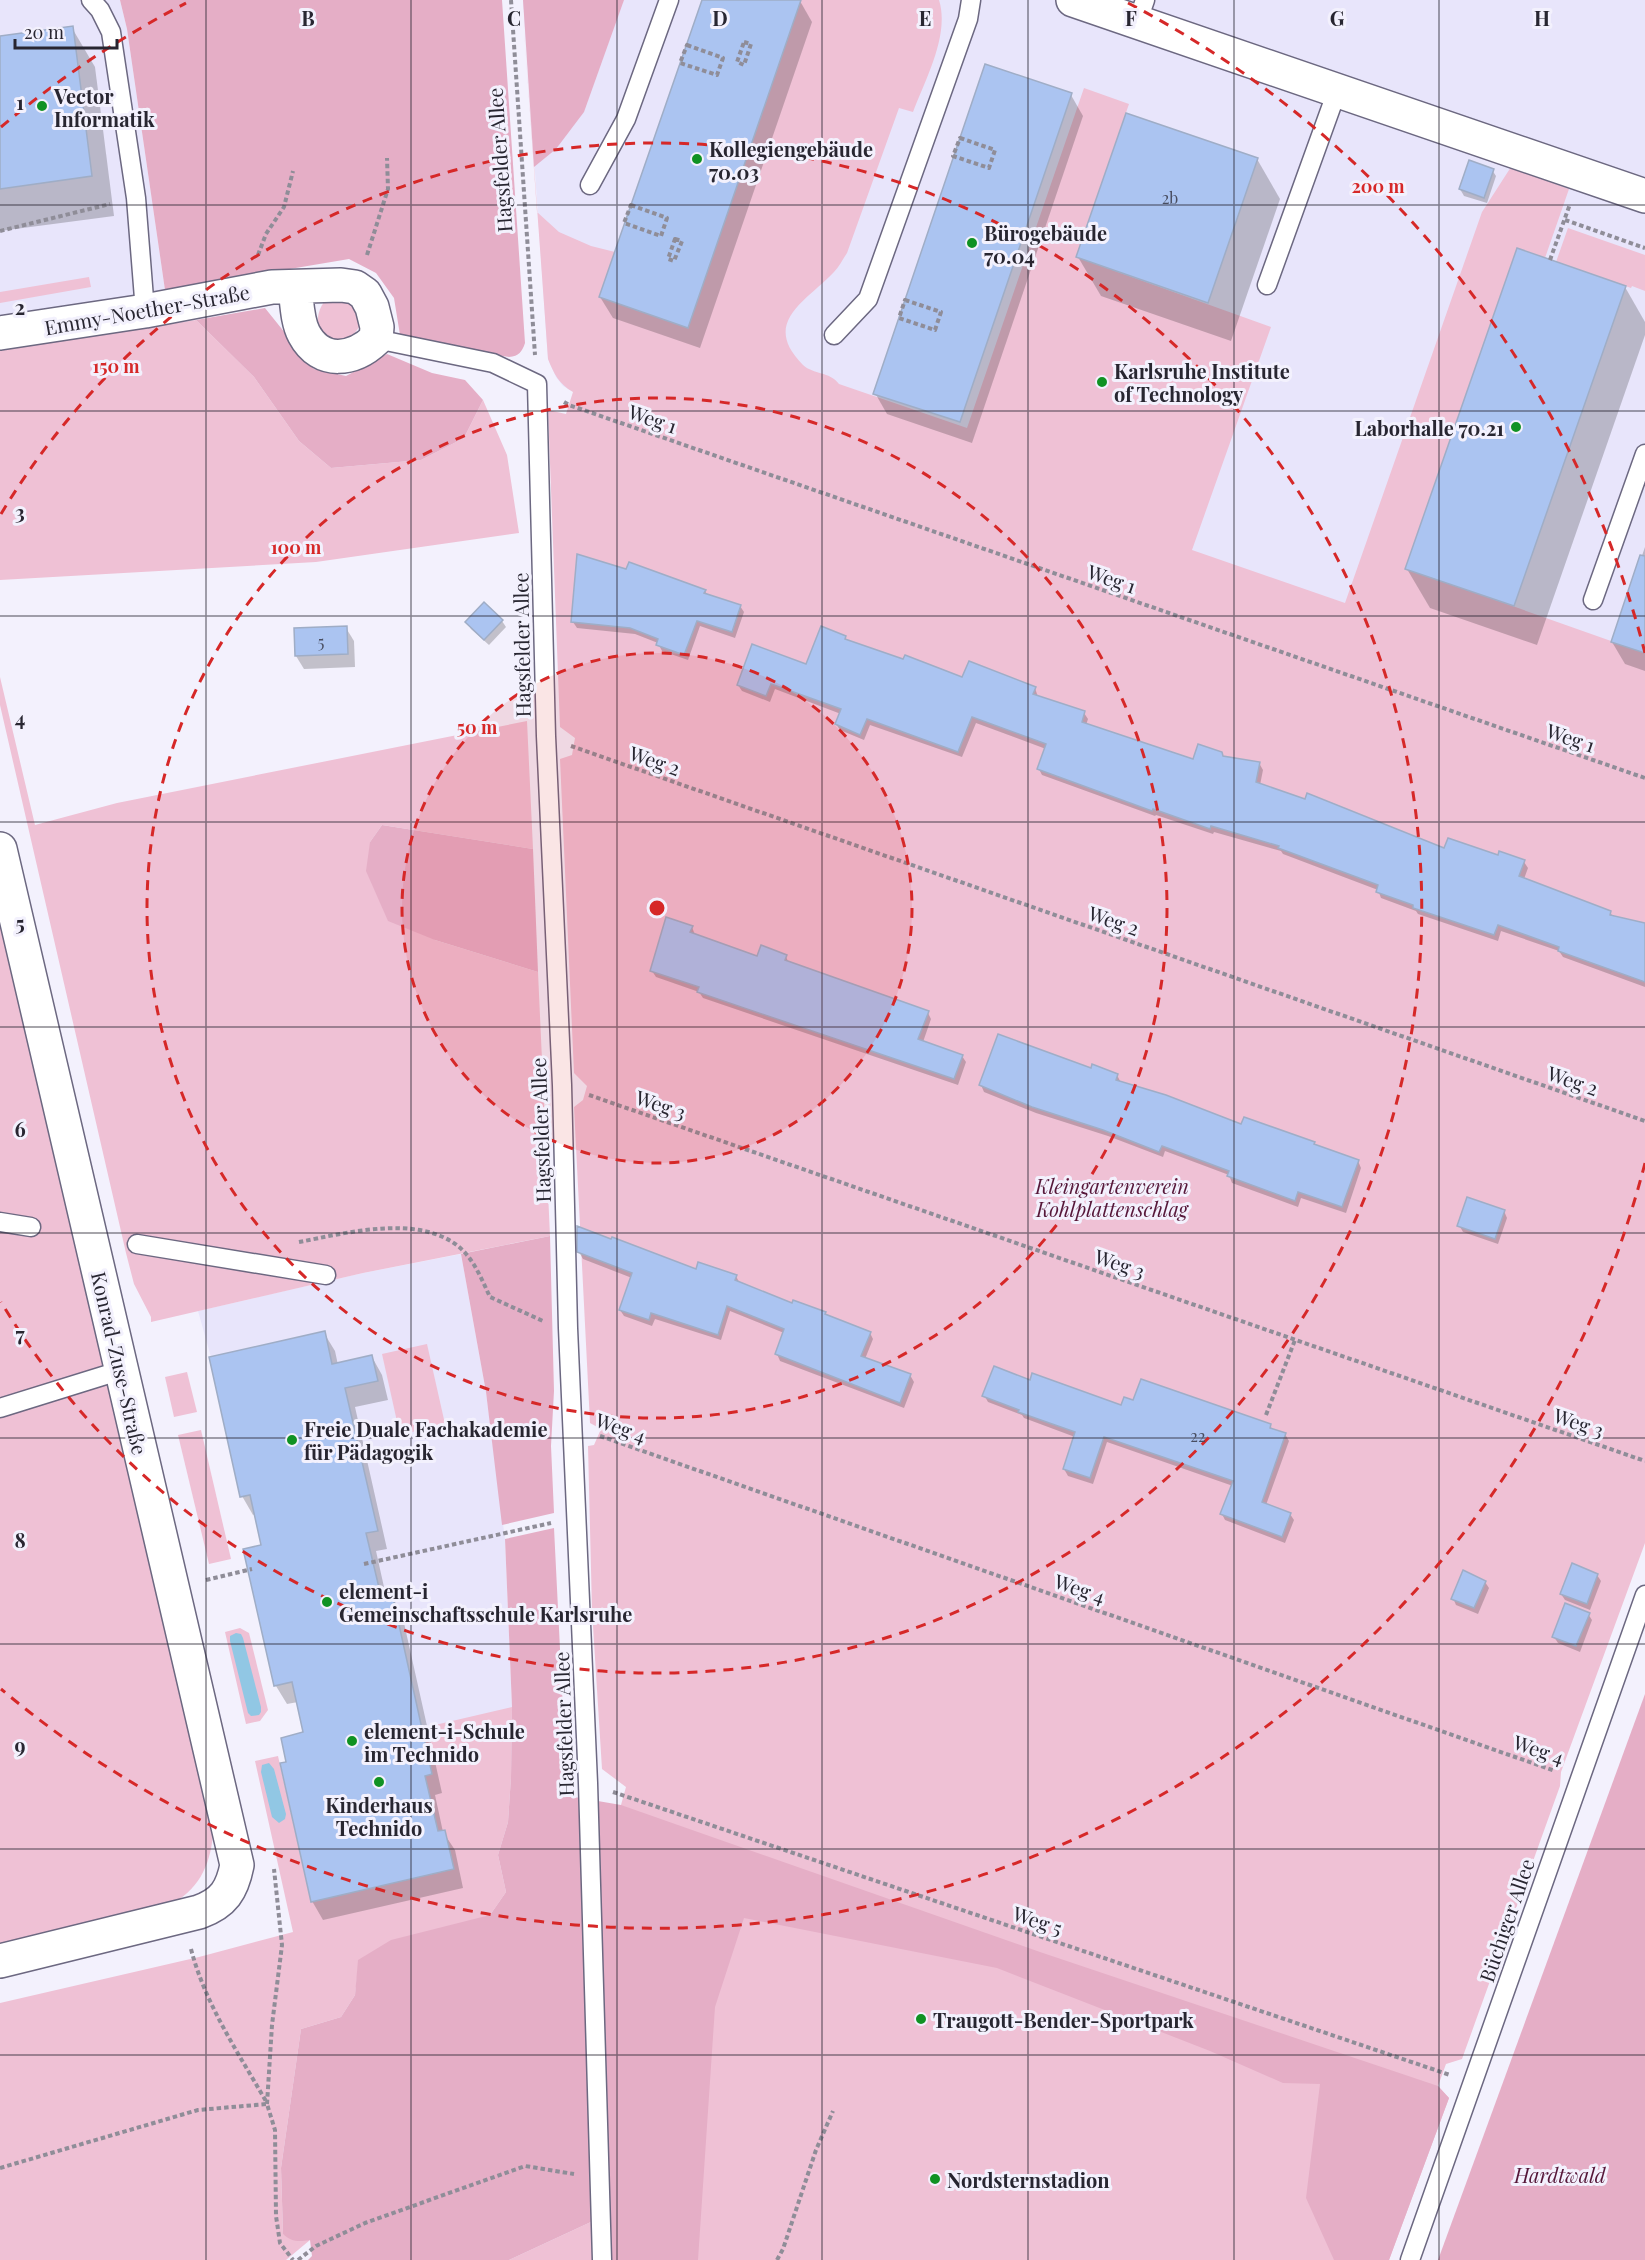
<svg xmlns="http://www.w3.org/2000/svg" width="1645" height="2260" viewBox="0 0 1645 2260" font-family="'Playfair Display',serif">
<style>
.built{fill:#e8e5fb}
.green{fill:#efc1d5}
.forest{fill:#e5aec6}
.water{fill:#91c7e4}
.shadow{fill:#0003}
.building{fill:#abc4f1;stroke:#9fadc6;stroke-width:1.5}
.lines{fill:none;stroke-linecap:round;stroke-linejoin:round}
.service-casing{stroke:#6c6881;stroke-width:21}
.minor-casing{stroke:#6c6881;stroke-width:36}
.path{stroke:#8f8d98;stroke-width:4;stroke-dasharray:4.5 3;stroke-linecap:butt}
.service{stroke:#fff;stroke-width:18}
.minor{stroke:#fff;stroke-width:33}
.grid{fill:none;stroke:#282631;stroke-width:1.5;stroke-opacity:0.55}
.ring{fill:none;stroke:#d62828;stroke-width:3;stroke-dasharray:10 8}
.poi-dot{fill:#109223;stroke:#f3f1fd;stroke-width:2}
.labels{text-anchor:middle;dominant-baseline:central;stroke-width:6;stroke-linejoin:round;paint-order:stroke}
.number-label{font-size:16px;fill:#494e61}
.poi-label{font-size:20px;font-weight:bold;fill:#282631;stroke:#f3f1fd;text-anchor:start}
.street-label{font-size:20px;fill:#282631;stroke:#f3f1fd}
.park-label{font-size:20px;font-style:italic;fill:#561739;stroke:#f3f1fd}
.grid-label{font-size:20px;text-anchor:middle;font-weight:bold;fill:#282631;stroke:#f3f1fd;stroke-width:6;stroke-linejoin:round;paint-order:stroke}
.centre{fill:#d62828;stroke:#f3f1fd;stroke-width:3}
.ring-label{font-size:18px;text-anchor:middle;font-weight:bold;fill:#d62828;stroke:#f3f1fd;stroke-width:6;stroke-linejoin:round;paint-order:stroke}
</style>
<rect width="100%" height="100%" fill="#f3f1fd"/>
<g class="built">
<polygon points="0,0 120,0 127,29 165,290 0,317"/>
<polygon points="523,0 1645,0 1645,765 570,390 563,386 556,377 548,359"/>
<polygon points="461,1254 486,1392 505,1539 512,1707 511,1777 498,1855 293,1932 293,1823 280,1763 290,1761 303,1733 249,1492 198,1311 363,1273"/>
</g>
<g class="green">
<path d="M522 0 537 212 559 232 591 246 615 252 599 297 707 272 801 0H939C950 35 925 80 913 112L899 108 847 253C843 259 839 267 834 272 807 301 760 322 803 365 814 375 829 371 839 384L967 428 1084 88 1129 104 1076 257 1271 327 1192 550 1345 603 1482 212 1511 167 1569 189 1545 258 1405 568 1645 653V1543L1561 1772 1560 1786 1462 2059 1446 2064 1438 2086 1449 2098 1389 2260H509L606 2215 600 1815 621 1805 626 1787 602 1769 592 1610 588 1446 594 1445 601 1429 590 1423 574 1107 583 1100 587 1086 574 1073 560 759 572 755 575 738 560 727 548 410 566 414 573 392C559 384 554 374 548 359Z"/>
<polygon points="1568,228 1645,255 1645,291 1632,286 1631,288 1556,262"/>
<polygon points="89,277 91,287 0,303 0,292"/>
<path d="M351 299 361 323C346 358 302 334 324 302Z"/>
<polygon points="196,320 254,377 299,441 331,468 421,460 464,438 483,400 507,455 519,533 316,562 0,580 0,350"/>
<polygon points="0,677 35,825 117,803 527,721 533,849 382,825 370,842 435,940 538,972 550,1236 363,1273 151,1322 151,1317 134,1284 126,1253 0,705"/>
<path d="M0 909 213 1835C210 1866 198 1891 169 1905L0 1944Z"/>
<polygon points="427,1344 445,1424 400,1435 382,1354"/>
<polygon points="187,1372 197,1412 174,1417 165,1377"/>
<polygon points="201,1430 231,1559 209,1564 178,1435"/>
<polygon points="240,1628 249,1633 268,1710 260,1721 246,1724 225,1632"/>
<polygon points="512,1707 511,1777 508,1822 498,1855 506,1892 490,1915 359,1960 355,1995 341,2017 301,2029 281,2168 283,2234 310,2240 286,2260 0,2260 0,2003 199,1957 293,1932 255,1761 278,1756 311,1902 454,1869 445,1830 434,1832 422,1777 432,1774 422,1728"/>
</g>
<g class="forest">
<path d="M120 0H502L525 343C522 352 519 356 509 357L443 346 400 335 394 298 376 273 349 259 165 290 127 29Z"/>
<polygon points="523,0 624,0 584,112 556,149 534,167"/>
<polygon points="265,308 314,369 346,376 387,354 432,373 465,380 483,400 464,438 421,460 331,468 299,441 254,377 196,320"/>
<polygon points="382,825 533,849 538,972 435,940 388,921 366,871 370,842"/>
<polygon points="550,1236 554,1391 551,1446 554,1513 502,1525 486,1392 461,1254"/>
<path d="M554 1528 566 1770 563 1795 621 1805 1040 1952 1438 2086 1449 2098 1389 2260H1334L1306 2198 1320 2084 1283 2083 1210 2051 997 1968 744 1918 715 2007 698 2260H609L606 2215 509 2260H308L312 2256 310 2240C299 2242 291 2242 283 2234L281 2168 301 2029 341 2017 355 1995 358 1960 391 1940 490 1915 506 1892 498 1855 508 1822 511 1777 512 1707 505 1539Z"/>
<polygon points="1645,1694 1645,2260 1438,2260"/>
</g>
<g class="water">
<polygon points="236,1633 241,1634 243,1638 261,1707 261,1712 259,1715 251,1716 248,1713 230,1641 230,1636"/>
<polygon points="269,1763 274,1769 286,1814 285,1819 279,1823 272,1817 261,1772 262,1765"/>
</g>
<g class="shadow">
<polygon points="704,0 798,0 800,1 812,22 700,348 613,318 600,297"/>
<polygon points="72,28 95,67 114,216 0,231 0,37"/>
<polygon points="1071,95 1083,116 972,443 887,414 875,393"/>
<polygon points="1257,159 1280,199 1231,341 1101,296 1078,257"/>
<polygon points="1492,170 1496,176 1487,203 1464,196 1460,189"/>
<polygon points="1625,287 1645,322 1645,335 1537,645 1430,608 1407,569"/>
<polygon points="1645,547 1645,671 1625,664 1612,642"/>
<polygon points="627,571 705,591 707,595 740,606 744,612 735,638 700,626 688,660 662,651 658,643 635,634 577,628 573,622"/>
<polygon points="502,621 506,627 489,645 471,629 467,622"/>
<polygon points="346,628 354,641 355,667 304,669 296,656"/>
<polygon points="845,637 848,642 963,679 1035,688 1038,697 1084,713 1088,719 1086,725 1194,761 1223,758 1259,763 1263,770 1260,785 1445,850 1524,862 1528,868 1524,879 1610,912 1613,917 1645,925 1645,987 1563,957 1559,951 1501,931 1498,941 1418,914 1416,911 1381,898 1378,890 1283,854 1281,851 1214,832 1213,834 1156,815 1155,816 1042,775 1039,769 1046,749 976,723 962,757 870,725 864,740 840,730 836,724 841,714 775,689 770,702 742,691 738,685 807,666"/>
<polygon points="692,927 695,935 758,958 786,957 789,963 928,1013 931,1019 923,1042 962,1056 966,1062 958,1085 703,998 699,992 656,977 652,971"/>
<polygon points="1092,1070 1117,1075 1121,1083 1242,1126 1314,1143 1315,1146 1358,1161 1361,1168 1346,1213 1301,1198 1298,1207 1232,1183 1229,1175 1165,1151 1163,1157 1108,1136 1036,1113 984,1092 981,1085"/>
<polygon points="1504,1211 1507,1218 1498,1244 1463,1232 1459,1225"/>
<polygon points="579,1252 736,1276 739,1282 792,1305 825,1313 827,1316 870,1333 873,1339 865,1359 910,1375 914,1382 904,1408 780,1361 777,1354 784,1333 730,1311 721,1340 655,1319 652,1326 624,1316 620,1310 632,1278 583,1259"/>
<polygon points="324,1333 335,1351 338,1365 372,1357 382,1375 388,1400 355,1407 387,1549 376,1551 386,1596 391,1595 402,1614 442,1793 435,1795 443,1832 455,1850 463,1888 323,1920 312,1901 288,1763 305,1734 298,1702 287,1704 276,1686 245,1550 263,1546 255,1514 253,1515 242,1496"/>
<polygon points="1031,1382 1122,1407 1270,1426 1273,1430 1285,1434 1289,1441 1266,1505 1290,1514 1294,1520 1285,1543 1225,1520 1222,1514 1233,1486 1107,1442 1093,1484 1068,1476 1064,1469 1075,1437 1024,1418 1022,1415 988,1402 984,1395"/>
<polygon points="1597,1575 1601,1581 1590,1610 1565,1600 1561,1594"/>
<polygon points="1485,1582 1489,1588 1478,1614 1456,1605 1453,1598"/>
<polygon points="1588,1614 1592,1620 1580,1652 1558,1643 1554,1637"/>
</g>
<g class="building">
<polygon points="702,0 801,0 688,328 599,297"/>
<polygon points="73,26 92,176 0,189 0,36"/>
<polygon points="985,64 1072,93 960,422 873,394"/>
<polygon points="1126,113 1258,158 1208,303 1076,257"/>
<polygon points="1469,160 1494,169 1484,198 1459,189"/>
<polygon points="1517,248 1626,286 1514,606 1405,569"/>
<polygon points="577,554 626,569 629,562 706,590 704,593 741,605 732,632 697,621 684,655 656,645 658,639 630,628 571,622"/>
<polygon points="1640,555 1645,556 1645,653 1611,642"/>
<polygon points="484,602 503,620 484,640 465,622"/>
<polygon points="347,626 348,654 295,656 294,628"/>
<polygon points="821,626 846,636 845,639 903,659 905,655 962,677 969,661 1036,687 1033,694 1085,711 1082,722 1193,759 1198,744 1222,752 1223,756 1260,762 1256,782 1305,799 1307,793 1444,848 1448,838 1498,855 1499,851 1525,860 1519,876 1611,911 1610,915 1645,923 1645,982 1558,951 1559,947 1498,925 1494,935 1413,908 1413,905 1376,892 1378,885 1278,848 1279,846 1211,826 1210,829 1153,809 1152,811 1037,769 1046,744 972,717 958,752 867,719 860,735 835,724 841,709 771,684 766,696 737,685 752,644 806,664"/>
<polygon points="666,917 693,926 690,932 757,956 761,945 787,955 785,960 929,1011 918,1039 963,1055 954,1079 697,992 699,987 650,971"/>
<polygon points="998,1034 1091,1068 1092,1064 1118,1074 1116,1080 1166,1095 1241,1124 1244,1117 1315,1142 1314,1144 1359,1160 1342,1207 1298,1192 1295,1201 1227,1176 1229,1171 1162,1146 1159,1152 1103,1130 1032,1107 979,1085"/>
<polygon points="1467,1197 1505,1210 1495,1239 1457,1226"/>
<polygon points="577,1226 611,1239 612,1237 696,1269 698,1262 737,1275 735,1280 792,1303 793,1300 826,1312 825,1314 871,1332 861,1356 911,1374 900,1403 775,1354 784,1329 727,1306 718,1335 651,1313 649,1320 619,1310 632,1273 577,1252"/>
<polygon points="325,1331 332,1364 372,1355 378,1381 345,1388 378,1531 366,1533 381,1596 392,1593 432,1774 425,1776 438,1831 445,1830 454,1869 311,1902 280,1763 286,1762 281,1738 303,1732 292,1682 274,1686 243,1549 261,1545 250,1495 240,1497 209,1357"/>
<polygon points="994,1366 1030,1380 1032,1373 1121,1405 1124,1397 1133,1400 1141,1379 1271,1424 1270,1428 1286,1433 1262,1502 1291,1513 1282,1537 1220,1514 1233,1481 1104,1437 1090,1478 1063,1469 1075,1432 1018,1412 1019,1410 982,1396"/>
<polygon points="1572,1563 1598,1574 1587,1604 1560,1594"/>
<polygon points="1463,1570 1486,1581 1474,1608 1451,1599"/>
<polygon points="1565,1603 1590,1613 1576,1646 1552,1637"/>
</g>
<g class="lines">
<g class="service-casing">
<g id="service">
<polyline points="91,0 100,10 111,32 136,198 145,311"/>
<polyline points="1137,23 1145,0"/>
<polyline points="590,185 626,119 669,0"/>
<polyline points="1267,285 1337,91"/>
<polyline points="834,335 868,299 968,19 971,0"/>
<polyline points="376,339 493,363 537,384 546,736 562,1085 568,1328 588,1783 602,2260"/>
<polyline points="1593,600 1645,454"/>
<polyline points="0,1222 31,1227"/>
<polyline points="137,1244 326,1275"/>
<polyline points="0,1408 122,1370"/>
<polyline points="1410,2260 1645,1595"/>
</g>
</g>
<g class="minor-casing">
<g id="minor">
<polyline points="1073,0 1645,196"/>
<path d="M0 333 145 311 272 287 341 285 355 287 365 294 372 307 377 327 376 339C354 360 321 366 304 334 297 321 297 302 295 288"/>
<path d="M0 849 237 1865C232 1890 224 1903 199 1912L0 1961"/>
</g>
</g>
<g class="path">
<polyline points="511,0 535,355"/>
<polygon points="744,42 751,44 744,65 737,62"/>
<polygon points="687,45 723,58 717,75 680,63"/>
<polygon points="960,138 995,150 989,168 953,156"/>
<polygon points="631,205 667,218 661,236 624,223"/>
<polyline points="1565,220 1645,248"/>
<polyline points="0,231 110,204"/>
<polygon points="675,239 682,241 674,261 668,259"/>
<polyline points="258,255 266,234 284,207 293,171"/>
<polyline points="367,255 388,189 387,158"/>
<polyline points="1550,260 1570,204"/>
<polygon points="905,300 941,312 935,330 899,318"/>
<polyline points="564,402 569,405 1645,778"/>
<polyline points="571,746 1645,1121"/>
<polyline points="589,1095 1645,1461"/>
<path d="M299 1242C346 1233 417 1214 458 1246 474 1259 482 1280 490 1297L543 1321"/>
<polyline points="1266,1415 1295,1340"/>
<polyline points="600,1436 1555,1771"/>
<polyline points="364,1564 551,1523"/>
<polyline points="206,1580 252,1569"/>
<polyline points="613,1792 1450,2075"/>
<path d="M191 1949C205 2004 239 2054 267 2103"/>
<polyline points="267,2104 272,2025 282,1945 274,1869"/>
<polyline points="0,2168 198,2110 267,2104 275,2130 276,2216 280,2243 293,2260"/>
<polyline points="298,2260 316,2246 365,2223 525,2166 574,2174"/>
<polyline points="777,2260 783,2249 816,2150 833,2111"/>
</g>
<use href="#service" class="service"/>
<use href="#minor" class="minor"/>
</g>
<path class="grid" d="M206 0V2260M411 0V2260M617 0V2260M822 0V2260M1028 0V2260M1234 0V2260M1439 0V2260M0 205H1645M0 411H1645M0 616H1645M0 822H1645M0 1027H1645M0 1233H1645M0 1438H1645M0 1644H1645M0 1849H1645M0 2055H1645"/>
<circle cx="657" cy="908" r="255" fill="#d62828" fill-opacity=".12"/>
<g class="ring">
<circle cx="657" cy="908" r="255"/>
<circle cx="657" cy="908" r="510"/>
<path d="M1 514A765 765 0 1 1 1 1302"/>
<path d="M1645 1163A1020 1020 0 0 1 1 1689M1 127A1020 1020 0 0 1 186 3M1128 3A1020 1020 0 0 1 1645 653"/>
</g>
<g class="poi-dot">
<circle cx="42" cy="106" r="6"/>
<circle cx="697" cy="159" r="6"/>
<circle cx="972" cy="243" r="6"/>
<circle cx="1102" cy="382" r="6"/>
<circle cx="1516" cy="427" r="6"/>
<circle cx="292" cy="1440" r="6"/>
<circle cx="327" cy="1602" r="6"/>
<circle cx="352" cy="1741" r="6"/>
<circle cx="379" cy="1782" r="6"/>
<circle cx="921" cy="2019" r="6"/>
<circle cx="935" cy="2179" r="6"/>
</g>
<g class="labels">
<g class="number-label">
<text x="1170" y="197">2b</text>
<text x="321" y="641">5</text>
<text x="1198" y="1435">22</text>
</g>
<g class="poi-label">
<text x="54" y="95">Vector<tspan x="54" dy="23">Informatik</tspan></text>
<text x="709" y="148">Kollegiengebäude<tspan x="709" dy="23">70.03</tspan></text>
<text x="984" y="232">Bürogebäude<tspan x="984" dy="23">70.04</tspan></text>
<text x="1114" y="370">Karlsruhe Institute<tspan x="1114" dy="23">of Technology</tspan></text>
<text x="1504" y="427" text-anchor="end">Laborhalle 70.21</text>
<text x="304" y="1428">Freie Duale Fachakademie<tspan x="304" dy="23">für Pädagogik</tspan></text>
<text x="339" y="1590">element-i<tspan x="339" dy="23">Gemeinschaftsschule Karlsruhe</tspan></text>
<text x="364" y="1730">element-i-Schule<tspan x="364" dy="23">im Technido</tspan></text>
<text x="379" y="1804" text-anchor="middle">Kinderhaus<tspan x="379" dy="23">Technido</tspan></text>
<text x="933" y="2019">Traugott-Bender-Sportpark</text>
<text x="947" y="2179">Nordsternstadion</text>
</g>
<g class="street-label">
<text transform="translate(499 160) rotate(-94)">Hagsfelder Allee</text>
<text transform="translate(147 309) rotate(-10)">Emmy-Noether-Straße</text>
<text transform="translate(653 418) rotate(19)">Weg 1</text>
<text transform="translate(1112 578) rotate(19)">Weg 1</text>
<text transform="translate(521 645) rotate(-91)">Hagsfelder Allee</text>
<text transform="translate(1571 737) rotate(19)">Weg 1</text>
<text transform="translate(655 760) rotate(19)">Weg 2</text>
<text transform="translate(1114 920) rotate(19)">Weg 2</text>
<text transform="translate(1573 1080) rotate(19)">Weg 2</text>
<text transform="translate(661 1104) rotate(19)">Weg 3</text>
<text transform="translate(540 1130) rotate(-92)">Hagsfelder Allee</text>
<text transform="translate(1120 1263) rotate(19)">Weg 3</text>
<text transform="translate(120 1363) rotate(77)">Konrad-Zuse-Straße</text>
<text transform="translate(1579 1422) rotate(19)">Weg 3</text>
<text transform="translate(621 1427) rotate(20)">Weg 4</text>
<text transform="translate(1080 1588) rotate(19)">Weg 4</text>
<text transform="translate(563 1724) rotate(-92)">Hagsfelder Allee</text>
<text transform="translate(1539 1749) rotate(19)">Weg 4</text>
<text transform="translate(1038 1920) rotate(19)">Weg 5</text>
<text transform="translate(1506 1920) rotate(-71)">Büchiger Allee</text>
</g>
<g class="park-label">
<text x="1112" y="1185">Kleingartenverein<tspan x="1112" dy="23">Kohlplattenschlag</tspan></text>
<text x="1560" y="2174">Hardtwald</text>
</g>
</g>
<g class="grid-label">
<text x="308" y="26">B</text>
<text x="514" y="26">C</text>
<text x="720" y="26">D</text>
<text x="925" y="26">E</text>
<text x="1131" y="26">F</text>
<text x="1337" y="26">G</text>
<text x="1542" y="26">H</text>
<text x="20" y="110">1</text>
<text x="20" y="315">2</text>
<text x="20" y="520">3</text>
<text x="20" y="726">4</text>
<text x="20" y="931">5</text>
<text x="20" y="1137">6</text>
<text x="20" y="1342">7</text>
<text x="20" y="1548">8</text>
<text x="20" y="1753">9</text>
</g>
<circle cx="657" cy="908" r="9" class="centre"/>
<g class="ring-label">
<text x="1378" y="193">200 m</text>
<text x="116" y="373">150 m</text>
<text x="296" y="554">100 m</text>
<text x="477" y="734">50 m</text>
</g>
<path d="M15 39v9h102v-9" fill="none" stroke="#282631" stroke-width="3"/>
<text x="24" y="39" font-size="18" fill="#282631" stroke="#f3f1fd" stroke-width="4.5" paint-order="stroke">20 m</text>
</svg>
